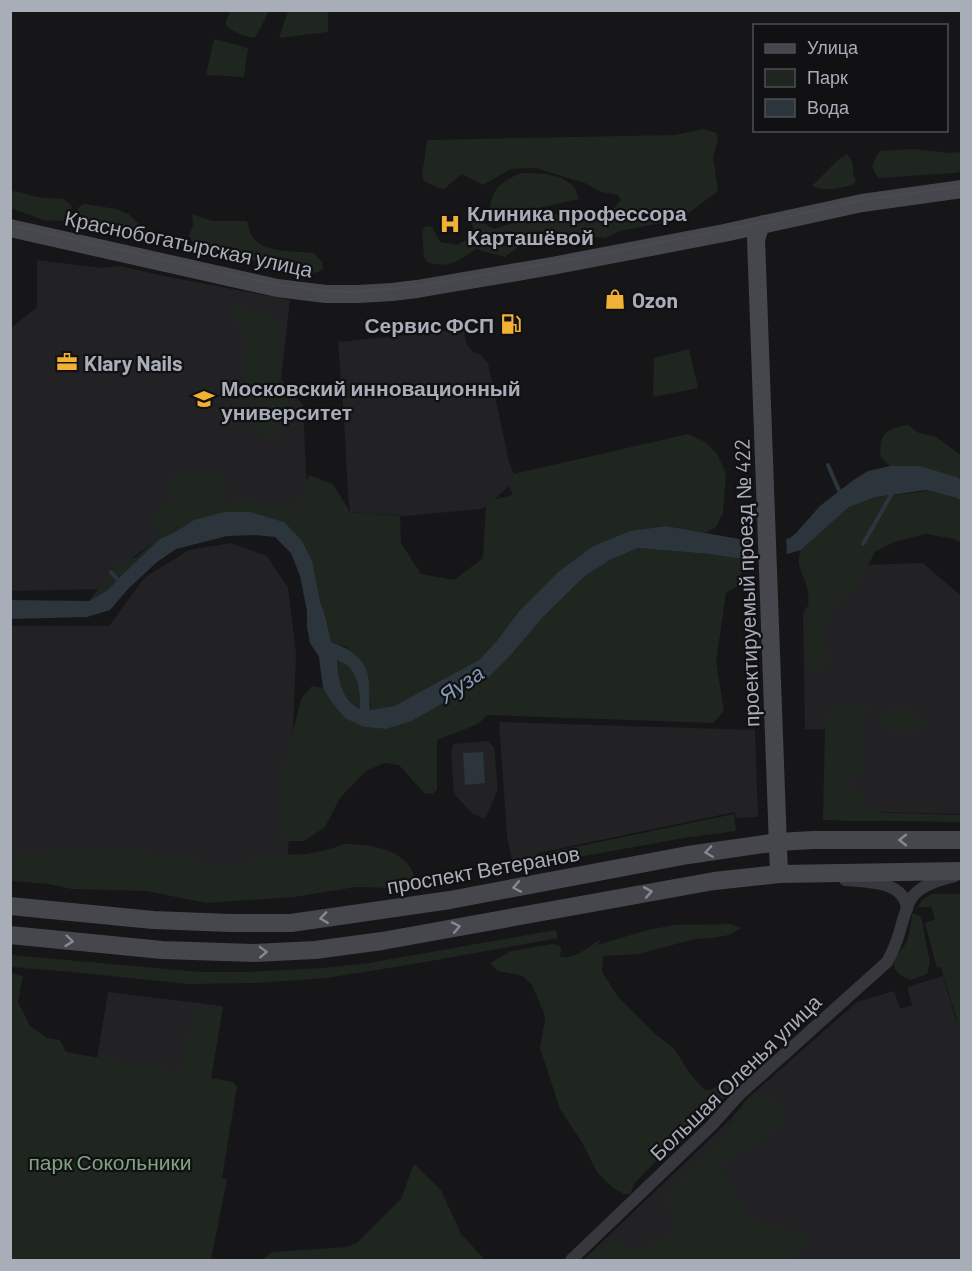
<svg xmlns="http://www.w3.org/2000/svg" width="972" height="1271" viewBox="0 0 972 1271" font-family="Barlow,sans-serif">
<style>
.built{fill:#222225}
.green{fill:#1e261f}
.water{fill:#2c353c;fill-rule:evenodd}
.pier{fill:#161618}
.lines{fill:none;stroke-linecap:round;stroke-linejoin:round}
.stream{stroke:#2c353c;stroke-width:4}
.street{stroke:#37383d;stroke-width:12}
.secondary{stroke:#45474d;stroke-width:18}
.tram{stroke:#4a4c52;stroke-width:1.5}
.oneway{stroke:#858993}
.labels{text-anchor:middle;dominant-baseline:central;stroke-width:4.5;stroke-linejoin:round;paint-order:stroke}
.poi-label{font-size:21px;font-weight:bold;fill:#a8adb8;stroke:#111113;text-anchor:start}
.street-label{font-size:21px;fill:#a8adb8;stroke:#111113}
.park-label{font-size:21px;fill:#7fa381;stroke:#111113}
.water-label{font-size:22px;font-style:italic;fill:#7f9bb3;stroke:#111113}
</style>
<rect width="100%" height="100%" fill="#161618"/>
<g class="built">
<polygon points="37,260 101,268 120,266 164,276 290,300 281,379 303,405 307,495 286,519 172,527 108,577 105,589 11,591 10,329 37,307"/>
<polygon points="463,329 467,345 473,352 481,355 488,363 509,462 514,474 509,486 486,507 480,509 405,516 350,512 348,493 343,403 338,342"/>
<polygon points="231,543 267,556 288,588 296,654 288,854 288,883 11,861 10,626 109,626 145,577 189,550"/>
<polygon points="923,563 961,596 961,814 881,812 880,821 839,821 842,730 805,729 803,613 835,566"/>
<polygon points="499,722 755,730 758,817 736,818 735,812 538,853 539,860 513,865 507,836"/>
<polygon points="487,741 494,747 498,789 485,819 473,814 454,794 451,751 454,744"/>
<polygon points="943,976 956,1021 961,1020 961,1260 583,1260 730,1120 748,1098 857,1002 894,991 900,1009 912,1005 907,987"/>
<polygon points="108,992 223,1006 211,1079 97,1058"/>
</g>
<g class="green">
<path d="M231 11V10L269 11 257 35 253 38C247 37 228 30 226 25 225 20 229 14 231 11Z"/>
<polygon points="288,11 328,11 328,32 279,38"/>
<polygon points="214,39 248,48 244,77 206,75"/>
<path d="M704 129 716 133 718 139 713 157 718 191 681 219 620 231 605 238 592 237 554 245 560 236 557 231 539 232 505 257 476 249C458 261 449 269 427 262L424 257 422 230 426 226 432 227 440 242 457 245 472 237 475 232 470 221 475 219 494 229 534 216 564 214 586 219 613 209 621 200 618 195 601 192 585 183 536 168 511 169 483 185 462 174 444 189 438 188 424 181 422 175 427 140 675 135Z"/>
<polygon points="913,149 950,153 961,152 961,171 956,173 878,178 872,167 877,155 881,151"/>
<path d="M847 154 853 163V175L856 181 853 185C840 188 825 192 812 186L838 160Z"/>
<path d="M521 173C538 173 560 173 573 186 576 189 577 195 579 199L487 220C494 190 492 186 521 173Z"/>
<polygon points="11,191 20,192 36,197 63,199 71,205 72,208 64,221 43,220 11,208"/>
<path d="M85 204 116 209 128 214 146 230 142 237 91 225 76 217C76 209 78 206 85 204Z"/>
<path d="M192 214 212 221H247C249 227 250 235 254 239 266 253 297 251 314 253L322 262 323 268 319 272 313 273 270 263 207 254 196 246 189 236 193 225Z"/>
<polygon points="233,306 273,316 280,325 277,373 289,398 279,437 262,437 251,424 244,384 243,364 245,338 236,321"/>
<polygon points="689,349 698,388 653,397 654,358"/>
<path d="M908 425 919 433 936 437 961 455V480L957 477 920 466H890L881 458C878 434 885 429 908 425Z"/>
<polygon points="688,434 705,442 717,454 726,473 723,513 716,527 705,533 666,526 630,531 593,546 558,572 520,610 496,642 479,660 394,706 371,710 369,694 347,647 331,642 326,619 320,601 284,522 250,512 225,512 177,531 160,539 121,576 108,590 89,601 118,563 137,557 160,535 154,520 161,505 172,504 172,475 225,475 226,505 238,498 289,508 300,497 309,475 333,484 350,512 400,516 401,543 421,574 454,580 483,558 486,507 492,500 513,495 509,486 514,474"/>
<path d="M929 491 957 498 961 501V543L954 539 926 534 894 542 875 552 857 586 829 614 821 647 838 656 813 677C811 669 808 661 807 654 803 632 812 608 807 587 803 571 795 567 801 550L849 507 877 497Z"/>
<polygon points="638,548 709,554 735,558 745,558 738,586 726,593 716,661 724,711 713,723 487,715 478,724 437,740 437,790 432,794 424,793 399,765 384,763 366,771 340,798 325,827 304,841 281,841 284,769 301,699 312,686 323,688 330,700 364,727 386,729 412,721 489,677 509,657 544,616 585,576 610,560"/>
<path d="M337 660C340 661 343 662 346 664 358 673 361 695 360 709 341 697 339 681 337 660Z"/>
<path d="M841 705H869V713L864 717 862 771 857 778 849 781V787C865 792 865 797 865 812L961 815V822L823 820 825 725C827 713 829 709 841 705Z"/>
<path d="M898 708 909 709 925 722 926 726C923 729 922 731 918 731 912 732 894 732 889 730 877 727 878 714 888 710 891 708 894 708 898 708Z"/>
<polygon points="734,814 736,831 684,838 523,867 523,860 527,857"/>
<path d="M344 844C365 844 392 847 407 863 410 866 412 871 414 875L406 884 394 888 356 887 294 897 206 903 146 891 72 889 47 884 11 881V853L51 852 63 848 110 849 133 846 143 851 177 859 224 865 282 857C290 853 298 855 306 854 319 852 331 849 344 844Z"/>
<polygon points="932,894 961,894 962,1020 957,1021 941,967 937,968 925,923 935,919 931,907 918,907 922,900"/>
<path d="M912 913 920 916 922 921 930 962 927 974 911 980C903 977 891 971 895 959 897 953 903 949 906 943 910 933 911 923 912 913Z"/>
<path d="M730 924 741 928 729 935 712 938 695 939 638 954 603 956 602 972 618 997 655 1034 674 1048 690 1074 705 1090H711L755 1060 731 1092 669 1147 635 1183 630 1194H624L613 1188 597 1172 583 1144 560 1109 540 1048 545 1019 544 1013 532 985 523 976 498 971 490 963 512 951 553 944 559 946 562 950 559 956C572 962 589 946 601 939L597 945 648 930 674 925Z"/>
<polygon points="556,930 558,938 414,964 326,978 257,983 188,984 72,972 11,967 11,955 200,972 244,972 322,968 369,963"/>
<polygon points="11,973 23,976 18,1002 30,1026 47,1038 60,1040 66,1052 172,1071 181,1066 196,1010 223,1006 211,1078 233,1082 237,1087 222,1178 227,1179 211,1260 11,1260"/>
<polygon points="753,1097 777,1100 784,1109 784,1121 756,1144 719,1166 747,1218 781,1230 804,1231 809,1242 802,1253 786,1260 586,1260 595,1251 616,1240 637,1250 668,1235 675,1213 668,1203 669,1191 727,1134 744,1103"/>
<polygon points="414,1164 441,1190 461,1234 485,1260 261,1260 272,1252 347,1247 357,1243 401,1199"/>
</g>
<g class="water">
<path d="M890 466H920L957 477 961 480V501L957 498 926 490 876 497 849 507 801 550 784 555 760 557 735 558 709 554 638 548 610 560 585 576 544 616 509 657 489 677 412 721 386 729 364 727 345 718 330 700 323 688 319 657 310 643 307 627V611L300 576 291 553 275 537 255 535 227 536 176 549 157 562 128 589 110 610 87 617 11 619 10 600 89 601 108 590 121 576 160 539 177 531 194 520 225 512H250L284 522 302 541 312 561 320 601 326 619 331 642C348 648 364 657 368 676 370 685 369 700 370 710L394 706 479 660 496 642 520 610 558 572 593 546 630 531 666 526 756 542H773L790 538 797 532 820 506 852 481 868 471ZM337 660C339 661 345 664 347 665 358 674 361 695 360 709 342 700 338 679 337 660Z"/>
<polygon points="483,752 485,783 465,785 463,753"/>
</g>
<polygon class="pier" points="786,535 787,557 749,561 748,538 773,539"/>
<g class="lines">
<g class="stream">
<polyline points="828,465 841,495"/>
<polyline points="863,544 894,490"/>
<polyline points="111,572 120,582"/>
</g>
<g class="street">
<path d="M845 880C867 882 904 880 907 909"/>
<path d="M571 1260 711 1126 739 1095 887 962C891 955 894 948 897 940 901 929 906 904 913 896 923 884 940 880 955 876"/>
</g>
<g class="secondary">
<polyline points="764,224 760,228 756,239 779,874"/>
<polyline points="10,228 277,288 326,294 358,294 392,292 417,289 552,266 724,233 862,203 962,189"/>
<polyline points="10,906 153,920 230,923 291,923 450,900 688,855 778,842 813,840 962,840"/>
<polyline points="10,935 162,950 254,953 315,950 382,941 714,881 779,874 962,871"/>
</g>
<polyline class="tram" points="10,225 278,285 326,291 358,292 417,286 552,263 735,228 862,200 962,186"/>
</g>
<defs><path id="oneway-chevron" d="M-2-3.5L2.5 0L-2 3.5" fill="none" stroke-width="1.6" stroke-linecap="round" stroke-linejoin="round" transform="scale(1.5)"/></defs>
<g class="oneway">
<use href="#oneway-chevron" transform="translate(903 840) rotate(180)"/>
<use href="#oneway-chevron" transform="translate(709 852) rotate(172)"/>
<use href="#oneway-chevron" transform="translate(517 887) rotate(169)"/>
<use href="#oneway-chevron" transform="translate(648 892) rotate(-10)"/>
<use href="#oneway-chevron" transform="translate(324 918) rotate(172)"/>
<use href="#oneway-chevron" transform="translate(456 927) rotate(-11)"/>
<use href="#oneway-chevron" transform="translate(69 941) rotate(6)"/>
<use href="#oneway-chevron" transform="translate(263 952) rotate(-2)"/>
</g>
<defs>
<g id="hospital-bare" transform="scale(1.62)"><path d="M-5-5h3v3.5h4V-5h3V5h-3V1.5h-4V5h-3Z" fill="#f2b134" stroke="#111113" stroke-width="2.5" paint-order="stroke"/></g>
<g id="shop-bare" transform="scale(1.62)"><path d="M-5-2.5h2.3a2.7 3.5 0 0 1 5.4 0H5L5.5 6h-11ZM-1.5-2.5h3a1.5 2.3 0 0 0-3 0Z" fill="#f2b134" stroke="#111113" stroke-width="2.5" paint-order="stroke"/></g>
<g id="fuel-bare" transform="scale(1.62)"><path d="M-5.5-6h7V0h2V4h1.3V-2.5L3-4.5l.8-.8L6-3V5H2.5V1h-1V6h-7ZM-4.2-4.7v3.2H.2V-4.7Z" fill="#f2b134" stroke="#111113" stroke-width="2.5" paint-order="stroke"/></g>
<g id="office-bare" transform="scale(1.62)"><path d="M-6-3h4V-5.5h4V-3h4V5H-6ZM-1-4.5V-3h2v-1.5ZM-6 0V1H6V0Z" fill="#f2b134" stroke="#111113" stroke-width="2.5" paint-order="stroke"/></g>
<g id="university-bare" transform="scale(1.62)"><path d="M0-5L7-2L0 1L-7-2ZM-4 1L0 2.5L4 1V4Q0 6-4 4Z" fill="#f2b134" stroke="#111113" stroke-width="2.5" paint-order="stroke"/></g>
</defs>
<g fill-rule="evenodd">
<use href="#hospital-bare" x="450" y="224"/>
<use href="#shop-bare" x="615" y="299"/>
<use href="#fuel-bare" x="511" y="324"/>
<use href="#office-bare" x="67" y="362"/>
<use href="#university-bare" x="204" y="399"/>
</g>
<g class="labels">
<g class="poi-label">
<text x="467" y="212">Клиника профессора<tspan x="467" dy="24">Карташёвой</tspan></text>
<text x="632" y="299">Ozon</text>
<text x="494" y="324" text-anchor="end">Сервис ФСП</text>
<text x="84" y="362">Klary Nails</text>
<text x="221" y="387">Московский инновационный<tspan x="221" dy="24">университет</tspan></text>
</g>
<g class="street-label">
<text transform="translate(189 243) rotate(12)">Краснобогатырская улица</text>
<text transform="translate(746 583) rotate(-92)">проектируемый проезд № 422</text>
<text transform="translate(483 869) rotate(-10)">проспект Ветеранов</text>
<text transform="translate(735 1077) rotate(-44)">Большая Оленья улица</text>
</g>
<g class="park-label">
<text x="110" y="1161">парк Сокольники</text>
</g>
<g class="water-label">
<text transform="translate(461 683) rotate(-34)">Яуза</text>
</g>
</g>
<rect width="972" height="1271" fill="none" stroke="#a8adb8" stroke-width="24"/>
<rect x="753" y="24" width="195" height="108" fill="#111113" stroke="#4d4f55" stroke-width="1.5"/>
<rect x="765" y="44" width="30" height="9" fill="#45474d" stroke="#4d4f55" stroke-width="1.5"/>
<text x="807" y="54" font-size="18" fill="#a8adb8">Улица</text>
<rect x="765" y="69" width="30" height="18" fill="#1e261f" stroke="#4d4f55" stroke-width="1.5"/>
<text x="807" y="84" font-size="18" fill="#a8adb8">Парк</text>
<rect x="765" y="99" width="30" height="18" fill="#2c353c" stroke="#4d4f55" stroke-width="1.5"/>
<text x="807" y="114" font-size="18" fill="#a8adb8">Вода</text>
</svg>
